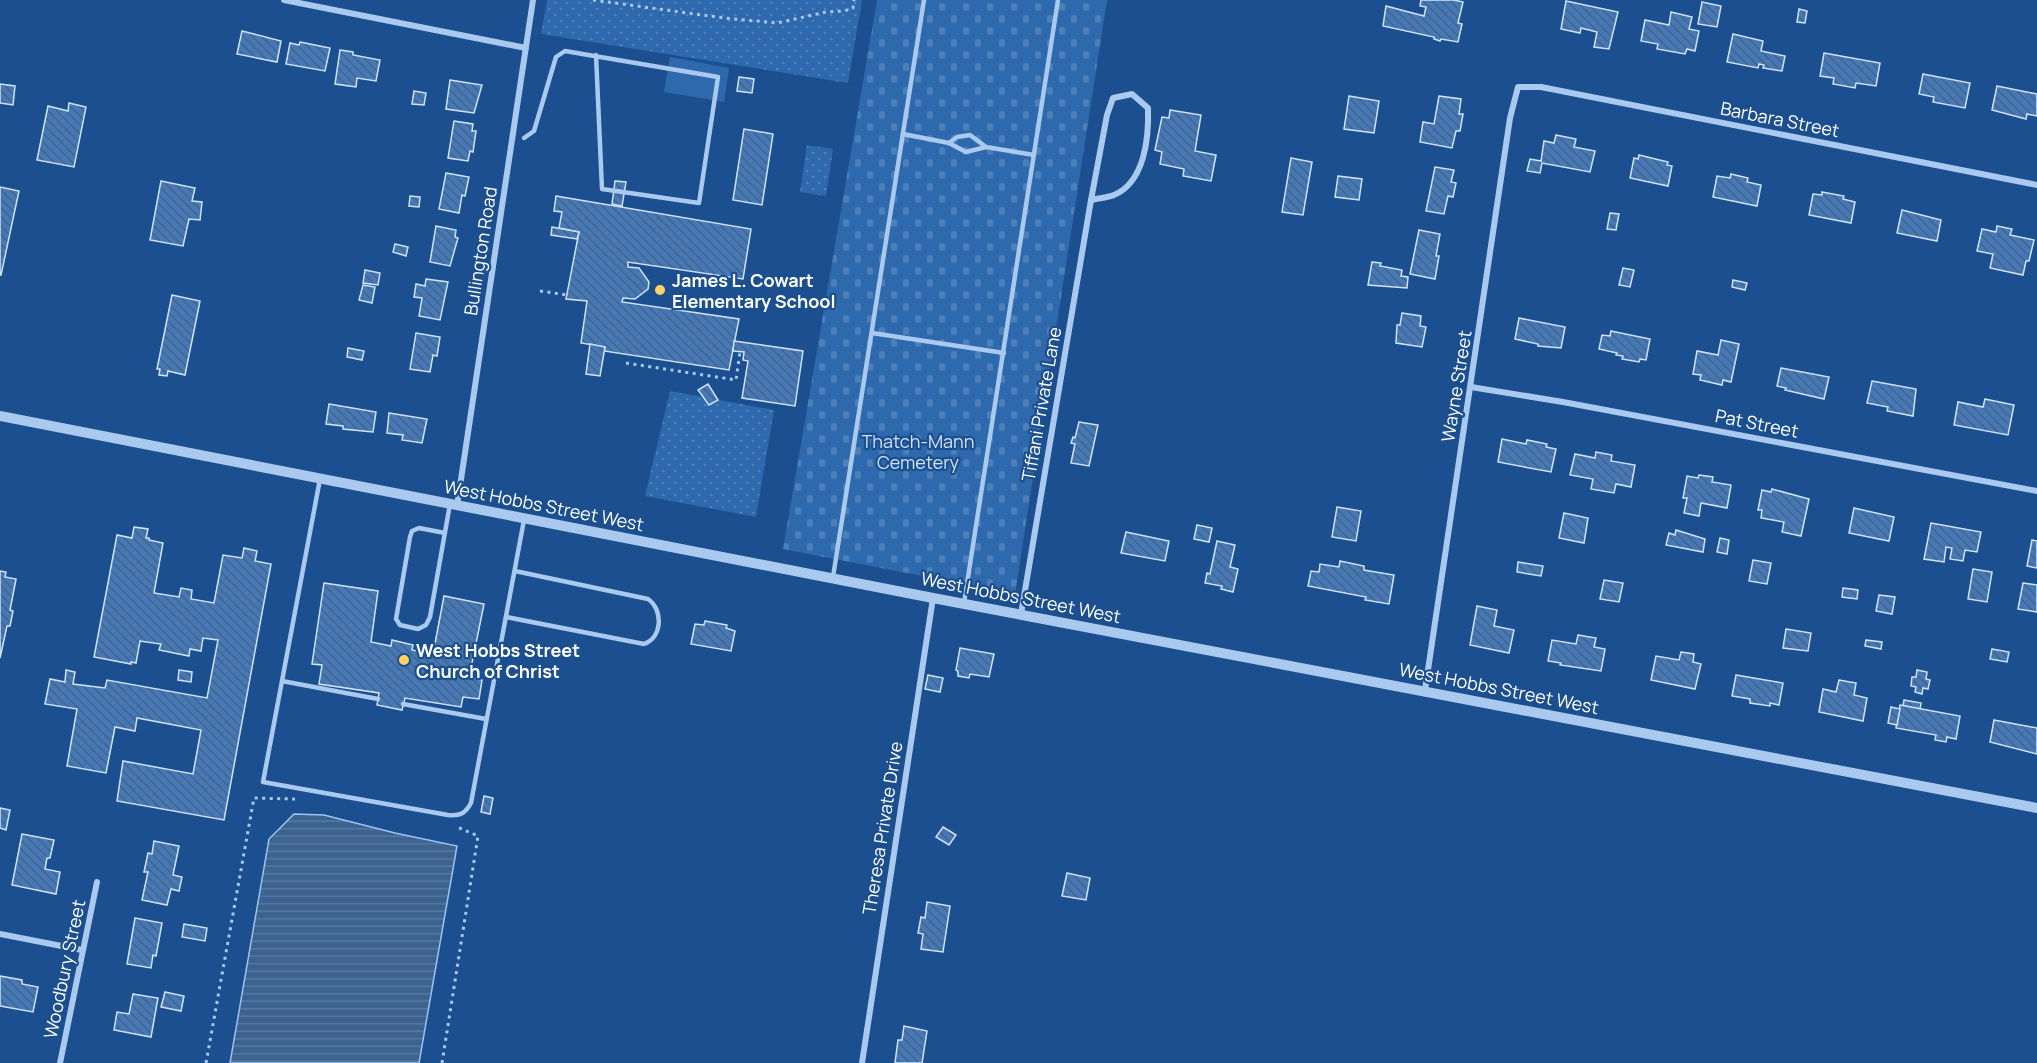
<svg xmlns="http://www.w3.org/2000/svg" width="2037" height="1063" viewBox="0 0 2037 1063" font-family="Manrope,sans-serif">
<style>
.grass{fill:#2e69ad}
.cemetery{fill:url(#cemetery-stones)}
.park{fill:url(#park-dots)}
.water{fill:url(#water-rules);stroke:#9cc4f0;stroke-width:1.5}
.building{fill:url(#building-back-hatch);stroke:#cfe3fa;stroke-width:1.5}
.lines{fill:none;stroke-linecap:round;stroke-linejoin:round}
.path{stroke:#a9c9ee;stroke-width:3;stroke-dasharray:3 4.5;stroke-linecap:butt}
.service{stroke:#a9c9ee;stroke-width:4.5}
.minor{stroke:#a9c9ee;stroke-width:6}
.tertiary{stroke:#a9c9ee;stroke-width:10}
.poi-dot{fill:#ffd166;stroke:#1b4f8f;stroke-width:2}
.labels{text-anchor:middle;dominant-baseline:central;stroke-width:4.5;stroke-linejoin:round;paint-order:stroke}
.street-label{font-size:18px;fill:#fff;stroke:#1b4f8f}
.poi-label{font-size:18px;font-weight:bold;fill:#fff;stroke:#1b4f8f;text-anchor:start}
.park-label{font-size:18px;fill:#cfe3fa;stroke:#1b4f8f}
</style>
<defs>
<pattern id="cemetery-stones" width="16" height="16" patternUnits="userSpaceOnUse" patternTransform="scale(1.5)"><rect width="16" height="16" fill="#2e69ad"/><path d="M2 7V4a2 2 0 0 1 4 0v3zM10 15v-3a2 2 0 0 1 4 0v3z" fill="#4d80b9"/></pattern>
<pattern id="park-dots" width="8" height="8" patternUnits="userSpaceOnUse" patternTransform="scale(1.5)"><rect width="8" height="8" fill="#2e69ad"/><path d="M2 2h.1M6 6h.1" fill="none" stroke="#4d80b9" stroke-width="1.8" stroke-linecap="round"/></pattern>
<pattern id="water-rules" width="6" height="5" patternUnits="userSpaceOnUse" patternTransform="scale(1.5)"><rect width="6" height="5" fill="#3c6290"/><path d="M0 2.5h6" fill="none" stroke="#597aa1"/></pattern>
<pattern id="building-back-hatch" width="6" height="6" patternUnits="userSpaceOnUse" patternTransform="scale(1.5)"><rect width="6" height="6" fill="#4478b7"/><path d="M-1 5l2 2M0 0l6 6M5-1l2 2" fill="none" stroke="#486282"/></pattern>
</defs>
<rect width="100%" height="100%" fill="#1b4f8f"/>
<polygon class="grass" points="670,57 729,68 724,102 664,92"/>
<polygon class="cemetery" points="877,0 1107,0 1015,594 783,549"/>
<g class="park">
<polygon points="547,0 862,0 848,83 541,34"/>
<polygon points="807,145 833,149 826,196 800,192"/>
<polygon points="670,391 774,410 756,517 645,496"/>
</g>
<polygon class="water" points="294,814 324,815 395,833 457,846 419,1063 230,1063 269,839"/>
<g class="building">
<polygon points="1421,0 1454,0 1463,2 1458,23 1462,24 1458,42 1441,39 1440,41 1434,39 1434,37 1383,26 1386,6 1424,16 1426,7 1420,6"/>
<polygon points="1566,1 1618,12 1609,49 1594,47 1597,32 1581,28 1580,33 1561,29"/>
<polygon points="1702,2 1721,6 1717,27 1698,24"/>
<polygon points="1799,9 1807,11 1805,23 1797,22"/>
<polygon points="1671,12 1692,17 1689,29 1699,31 1695,51 1687,49 1685,54 1657,49 1658,44 1641,41 1645,20 1669,25"/>
<polygon points="242,31 281,41 277,62 237,54"/>
<polygon points="1733,34 1763,41 1761,51 1785,56 1782,71 1763,68 1764,65 1759,64 1758,68 1727,62"/>
<polygon points="300,42 330,48 325,71 286,64 290,43 299,45"/>
<polygon points="340,50 353,52 353,55 380,60 376,81 357,78 356,87 335,84"/>
<polygon points="1824,53 1880,63 1876,86 1856,83 1855,88 1833,84 1834,78 1820,76"/>
<polygon points="1923,74 1970,83 1965,108 1933,102 1934,97 1919,94"/>
<polygon points="739,77 754,79 752,93 737,91"/>
<polygon points="450,80 482,85 474,113 446,109"/>
<polygon points="0,84 15,86 13,105 0,103"/>
<polygon points="1997,86 2037,94 2037,116 2027,114 2026,119 1992,110"/>
<polygon points="414,91 426,93 424,105 412,104"/>
<polygon points="1349,96 1379,101 1374,133 1344,129"/>
<polygon points="1439,96 1461,99 1459,114 1463,114 1460,131 1456,131 1452,148 1420,142 1423,122 1434,124"/>
<polygon points="69,103 86,107 74,167 37,160 48,106 68,111"/>
<polygon points="1170,110 1201,115 1195,151 1216,155 1211,181 1183,176 1184,169 1160,164 1162,152 1155,150 1162,117 1169,118"/>
<polygon points="454,121 473,124 472,131 476,131 473,152 470,151 468,161 448,158"/>
<polygon points="744,129 773,134 762,205 733,200"/>
<polygon points="1556,135 1576,139 1574,147 1595,151 1590,172 1542,163 1540,173 1527,171 1530,159 1541,161 1544,141 1554,143"/>
<polygon points="1639,155 1668,162 1667,165 1672,166 1668,186 1630,178 1634,158 1638,159"/>
<polygon points="1291,158 1312,162 1303,215 1282,212"/>
<polygon points="1435,167 1454,170 1451,182 1456,183 1453,197 1448,196 1444,214 1426,211"/>
<polygon points="446,173 469,177 465,196 462,195 459,213 439,209"/>
<polygon points="1731,174 1748,178 1747,182 1761,185 1757,206 1713,197 1717,176 1730,178"/>
<polygon points="1338,176 1362,179 1359,200 1335,197"/>
<polygon points="161,181 195,188 192,201 202,202 200,220 189,219 183,246 150,240"/>
<polygon points="615,181 626,182 622,206 612,204"/>
<polygon points="0,187 19,191 1,275 0,275"/>
<polygon points="1822,192 1844,196 1843,199 1855,202 1851,223 1809,215 1813,194 1822,195"/>
<polygon points="410,196 420,197 419,207 409,206"/>
<polygon points="556,196 751,229 743,279 628,262 628,267 639,268 649,282 648,289 635,299 623,298 622,302 739,319 729,370 604,351 605,347 581,343 587,301 566,299 579,232 559,228 562,212 554,211"/>
<polygon points="1902,210 1941,220 1937,241 1897,233"/>
<polygon points="1610,213 1619,214 1616,230 1607,229"/>
<polygon points="436,226 456,230 455,237 458,238 450,266 430,262"/>
<polygon points="1997,226 2012,229 2010,235 2034,240 2029,261 2026,261 2023,275 1990,268 1993,254 1977,251 1982,229 1996,232"/>
<polygon points="552,227 579,232 577,239 551,235"/>
<polygon points="1419,230 1440,234 1436,256 1439,256 1435,279 1410,274"/>
<polygon points="395,244 408,247 406,256 393,252"/>
<polygon points="1372,262 1381,263 1380,266 1402,270 1401,276 1408,277 1407,288 1368,285"/>
<polygon points="1623,268 1634,270 1630,287 1619,285"/>
<polygon points="365,270 380,273 378,285 363,283"/>
<polygon points="426,279 448,282 440,320 419,316 422,298 414,297 416,284 425,286"/>
<polygon points="1733,280 1747,283 1745,290 1732,287"/>
<polygon points="363,285 375,287 372,303 359,300"/>
<polygon points="172,295 200,301 185,375 168,371 167,376 159,375 160,369 157,369"/>
<polygon points="1402,313 1421,316 1420,326 1426,327 1422,347 1396,343 1397,325 1400,325"/>
<polygon points="1519,318 1565,327 1561,348 1538,346 1538,344 1515,339"/>
<polygon points="1611,331 1650,339 1646,360 1640,359 1639,362 1622,359 1623,356 1616,355 1617,353 1599,349 1602,335 1610,336"/>
<polygon points="416,333 440,337 437,356 433,355 430,372 410,369"/>
<polygon points="1721,340 1739,344 1731,382 1723,380 1722,385 1700,380 1701,375 1693,374 1697,351 1718,355"/>
<polygon points="734,341 803,351 795,406 742,398 748,361 743,360 744,352 733,351"/>
<polygon points="590,344 605,347 600,376 586,374"/>
<polygon points="348,348 364,351 362,360 347,357"/>
<polygon points="1781,368 1829,377 1824,399 1785,390 1786,388 1777,386"/>
<polygon points="1872,381 1916,389 1913,416 1887,411 1888,407 1867,403"/>
<polygon points="708,384 718,400 709,405 698,390"/>
<polygon points="1985,399 2014,405 2008,435 1954,425 1958,402 1983,407"/>
<polygon points="329,404 376,412 373,432 343,429 343,426 326,424"/>
<polygon points="389,413 427,419 422,443 402,440 403,435 387,433"/>
<polygon points="1079,422 1098,425 1089,466 1071,463 1075,444 1071,443 1073,437 1075,438"/>
<polygon points="1502,439 1526,444 1527,440 1547,444 1546,447 1556,449 1551,472 1498,462"/>
<polygon points="1596,452 1612,455 1611,461 1635,465 1631,487 1616,484 1614,493 1591,489 1593,479 1570,475 1575,454 1595,458"/>
<polygon points="1699,475 1713,477 1712,482 1731,485 1727,508 1701,503 1699,516 1684,513 1687,498 1683,498 1687,476 1698,478"/>
<polygon points="1772,489 1809,499 1801,536 1782,532 1784,522 1761,518 1762,510 1758,510 1762,490 1771,492"/>
<polygon points="1337,507 1361,511 1356,541 1332,537"/>
<polygon points="1854,508 1894,517 1889,541 1849,533"/>
<polygon points="1564,513 1588,518 1584,543 1559,538"/>
<polygon points="1931,523 1981,532 1977,552 1965,550 1963,561 1950,559 1952,548 1946,547 1944,562 1924,559"/>
<polygon points="1197,525 1212,528 1209,542 1194,539"/>
<polygon points="134,527 148,529 146,538 149,538 149,540 163,543 154,593 179,597 181,588 192,590 191,599 214,603 223,555 242,558 244,548 257,551 255,561 271,564 224,820 117,801 123,761 193,774 201,730 137,718 135,731 115,727 106,773 67,766 77,709 45,704 50,679 65,682 66,670 75,672 73,684 105,688 107,680 207,698 218,640 203,638 201,651 190,649 189,656 159,650 161,644 140,641 136,663 131,662 131,664 94,657 117,535 132,538"/>
<polygon points="1676,530 1705,539 1703,552 1666,545 1669,533 1675,535"/>
<polygon points="1126,532 1169,541 1165,561 1121,553"/>
<polygon points="1720,538 1729,540 1727,554 1717,552"/>
<polygon points="2032,540 2037,541 2037,568 2027,566"/>
<polygon points="1217,541 1235,545 1230,567 1238,569 1233,592 1221,589 1222,586 1205,583 1207,573 1210,574"/>
<polygon points="1753,560 1771,563 1767,584 1749,581"/>
<polygon points="1340,561 1364,566 1364,570 1394,575 1389,604 1365,600 1366,597 1308,586 1311,571 1319,572 1320,564 1339,567"/>
<polygon points="1518,562 1543,566 1541,576 1517,572"/>
<polygon points="1973,569 1992,572 1987,602 1968,599"/>
<polygon points="0,571 6,572 5,577 16,579 10,610 13,611 10,626 7,626 0,658"/>
<polygon points="1604,580 1623,583 1619,602 1600,599"/>
<polygon points="324,583 378,591 371,642 391,646 392,640 413,645 412,650 433,654 444,596 484,604 470,673 467,673 466,677 482,680 479,699 463,697 461,707 405,698 402,710 377,705 379,693 319,684 322,665 312,664"/>
<polygon points="2023,583 2037,585 2037,612 2018,609"/>
<polygon points="1843,588 1858,590 1857,599 1842,597"/>
<polygon points="1879,595 1895,597 1892,614 1876,611"/>
<polygon points="1477,606 1497,610 1494,626 1514,630 1509,653 1470,645"/>
<polygon points="705,621 727,625 726,628 735,631 731,651 691,644 695,624 704,625"/>
<polygon points="1786,629 1811,633 1808,651 1783,648"/>
<polygon points="1578,635 1596,638 1594,647 1605,649 1601,671 1560,665 1561,663 1548,661 1552,640 1576,644"/>
<polygon points="1866,640 1882,642 1881,649 1865,646"/>
<polygon points="960,648 994,654 989,677 970,674 969,678 958,676 958,671 956,670"/>
<polygon points="1992,649 2009,652 2007,662 1990,659"/>
<polygon points="1681,652 1694,654 1693,662 1701,664 1695,689 1651,680 1656,656 1679,660"/>
<polygon points="179,670 192,672 191,682 178,680"/>
<polygon points="1917,670 1927,672 1926,679 1930,680 1928,689 1923,688 1922,694 1915,692 1916,687 1911,686 1912,677 1916,677"/>
<polygon points="928,675 943,678 940,692 925,689"/>
<polygon points="1736,675 1783,683 1779,705 1770,703 1770,706 1750,703 1750,699 1732,696"/>
<polygon points="1839,680 1856,683 1854,695 1867,698 1863,721 1819,712 1823,689 1836,692"/>
<polygon points="1904,700 1921,703 1920,709 1903,706"/>
<polygon points="1900,705 1960,716 1956,739 1947,737 1946,742 1935,740 1936,735 1896,728"/>
<polygon points="1891,707 1900,709 1897,725 1888,723"/>
<polygon points="1994,720 2037,728 2037,754 1990,742"/>
<polygon points="484,796 493,798 490,814 481,812"/>
<polygon points="0,808 10,810 6,830 0,828"/>
<polygon points="943,827 956,835 949,845 936,837"/>
<polygon points="22,834 54,840 50,858 47,858 45,869 60,872 56,894 12,885"/>
<polygon points="154,841 179,846 173,875 182,877 179,891 171,889 167,905 142,900 148,872 144,872 148,853 152,854"/>
<polygon points="1067,873 1090,878 1086,900 1062,896"/>
<polygon points="927,902 950,906 943,952 921,949 923,934 918,933 921,917 925,918"/>
<polygon points="135,918 162,923 156,956 153,955 151,968 127,964"/>
<polygon points="184,924 207,928 205,941 182,937"/>
<polygon points="0,976 22,980 22,984 38,987 33,1012 0,1006"/>
<polygon points="165,992 184,996 181,1011 161,1007"/>
<polygon points="133,994 158,998 151,1037 114,1030 117,1012 129,1014"/>
<polygon points="904,1026 927,1031 922,1063 895,1063 898,1040 902,1040"/>
</g>
<g class="lines">
<g class="path">
<polyline points="593,0 724,18 777,23 826,12 844,11 853,8 854,0"/>
<polyline points="540,291 567,295"/>
<polyline points="626,363 736,380 740,352"/>
<polyline points="206,1063 254,798 295,799"/>
<polyline points="442,1063 478,836 455,826"/>
</g>
<g class="service">
<polyline points="903,134 949,143 966,152 986,147 1034,155"/>
<polyline points="524,138 534,131 556,57 565,51 718,77 699,203 602,189 596,55"/>
<polyline points="949,143 957,137 970,135 986,147"/>
<polyline points="872,333 1004,353"/>
<path d="M320 479 263 782 448 815C460 816 465 814 471 803L524 520"/>
<polyline points="445,533 419,528 412,531 410,537 396,619 400,625 418,629 426,625 430,617 450,504"/>
<polyline points="833,577 924,0"/>
<polyline points="964,603 1058,0"/>
<path d="M506 617 644 644C663 637 663 609 648 599L515 571"/>
<polyline points="282,681 378,699"/>
<polyline points="403,704 486,719"/>
</g>
<g class="minor">
<polyline points="284,0 526,48"/>
<path d="M1132 94 1148 108C1149 137 1145 182 1114 195 1107 198 1099 198 1091 200L1107 115 1113 98Z"/>
<polyline points="1471,387 1563,402 2037,491"/>
<polyline points="457,506 533,0"/>
<polyline points="1021,614 1091,200"/>
<polyline points="1425,690 1510,118 1518,87 1541,87 2037,185"/>
<polyline points="0,934 82,950"/>
<polyline points="60,1063 97,882"/>
<polyline points="862,1063 933,598"/>
</g>
<polyline class="tertiary" points="0,416 933,598 2037,808"/>
</g>
<g class="poi-dot">
<circle cx="660" cy="290" r="6"/>
<circle cx="404" cy="660" r="6"/>
</g>
<g class="labels">
<g class="street-label">
<text transform="translate(1780 119) rotate(11)">Barbara Street</text>
<text transform="translate(480 251) rotate(-81)">Bullington Road</text>
<text transform="translate(1456 386) rotate(-81)">Wayne Street</text>
<text transform="translate(1041 404) rotate(-80)">Tiffani Private Lane</text>
<text transform="translate(1757 423) rotate(11)">Pat Street</text>
<text transform="translate(544 505) rotate(11)">West Hobbs Street West</text>
<text transform="translate(1021 597) rotate(11)">West Hobbs Street West</text>
<text transform="translate(1499 688) rotate(11)">West Hobbs Street West</text>
<text transform="translate(882 828) rotate(-81)">Theresa Private Drive</text>
<text transform="translate(64 969) rotate(-78)">Woodbury Street</text>
</g>
<g class="poi-label">
<text x="672" y="280">James L. Cowart<tspan x="672" dy="21">Elementary School</tspan></text>
<text x="416" y="650">West Hobbs Street<tspan x="416" dy="21">Church of Christ</tspan></text>
</g>
<g class="park-label">
<text x="918" y="441">Thatch-Mann<tspan x="918" dy="21">Cemetery</tspan></text>
</g>
</g>
</svg>
